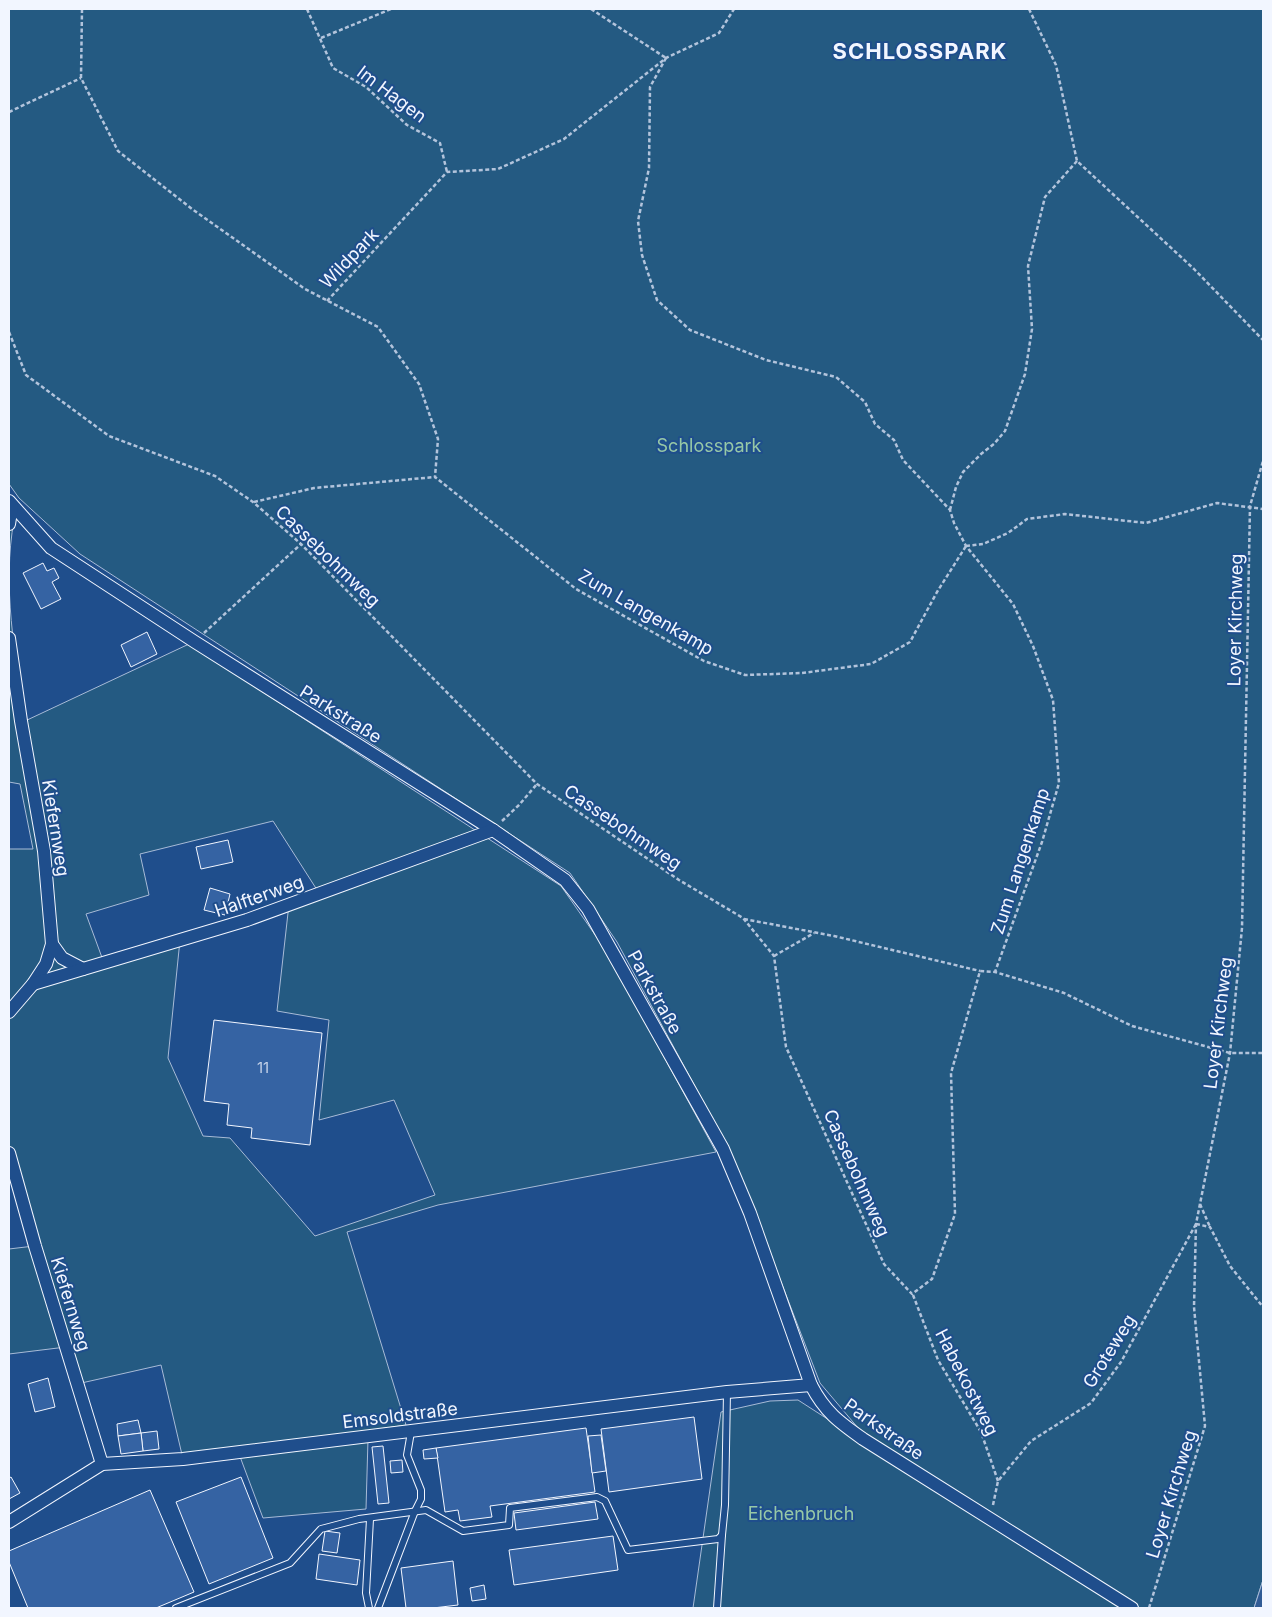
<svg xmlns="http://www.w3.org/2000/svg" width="1272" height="1617" viewBox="0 0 1272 1617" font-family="Inter,sans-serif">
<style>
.green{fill:#245a82;stroke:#a8bbd7;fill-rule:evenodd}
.parking{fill:#305b95;stroke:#a8bbd7}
.building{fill:#3563a3;stroke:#f2f6ff}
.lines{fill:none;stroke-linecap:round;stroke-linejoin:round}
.service-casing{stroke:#f2f6ff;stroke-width:8}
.minor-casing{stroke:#f2f6ff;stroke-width:14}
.path{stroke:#b3c4dc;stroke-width:2.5;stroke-dasharray:4 2.5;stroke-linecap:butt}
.service{stroke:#1f4e8c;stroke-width:6}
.minor{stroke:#1f4e8c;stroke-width:12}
.labels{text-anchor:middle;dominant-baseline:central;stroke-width:4;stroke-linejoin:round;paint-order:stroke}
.number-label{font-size:15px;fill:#c3d1e8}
.street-label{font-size:18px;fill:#f2f6ff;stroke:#1f4e8c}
.park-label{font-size:18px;fill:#97c8a6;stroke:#1f4e8c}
.district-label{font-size:22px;font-weight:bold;letter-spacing:1px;fill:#f2f6ff;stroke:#1f4e8c}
</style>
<rect width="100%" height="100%" fill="#1f4e8c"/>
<g class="green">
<polygon points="9,9 1263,9 1263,1580 1254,1608 1138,1608 864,1435 820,1383 732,1155 617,942 570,873 80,554 19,498 9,484"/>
<path d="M9 513 14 520C2 587 15 654 25 721L189 644 561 886 605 949 716 1152 438 1205 347 1232 406 1425 183 1459 161 1365 77 1384 66 1347 9 1354V1249L34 1246 9 1153V849H33L20 784 9 782ZM273 821 319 893 289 904 277 1011 329 1020 319 1120 394 1100 435 1195 315 1236 230 1138 203 1136 168 1058 180 940 104 963 86 914 149 895 140 854Z"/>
<polygon points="798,1400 1121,1608 693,1608 721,1412 770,1401"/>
<polygon points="368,1439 366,1509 263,1518 239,1454"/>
</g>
<polygon class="parking" points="1263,1580 1263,1608 1254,1608"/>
<g class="building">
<polygon points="43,563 47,571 54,568 59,578 52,582 61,599 41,609 23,573"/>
<polygon points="147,632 157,654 131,667 121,645"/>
<polygon points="228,840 233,862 201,869 196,847"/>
<polygon points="210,888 230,894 225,915 204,910"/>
<polygon points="214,1020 322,1033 310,1145 251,1138 252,1128 227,1125 229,1104 204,1101"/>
<polygon points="48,1378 55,1407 35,1412 28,1384"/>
<polygon points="694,1417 702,1479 609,1492 601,1429"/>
<polygon points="138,1420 141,1433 118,1436 117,1424"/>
<polygon points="586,1428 595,1492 490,1506 492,1517 460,1521 458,1510 445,1512 436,1448"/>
<polygon points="157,1431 159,1449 143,1451 141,1433"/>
<polygon points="141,1433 143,1451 121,1454 118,1436"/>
<polygon points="601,1435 606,1471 592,1473 588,1436"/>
<polygon points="383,1446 389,1503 378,1504 372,1447"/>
<polygon points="436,1448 438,1458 424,1459 423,1450"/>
<polygon points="402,1460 403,1472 391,1473 390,1461"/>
<polygon points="11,1477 20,1493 9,1499 9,1478"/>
<polygon points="241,1477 273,1558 209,1584 176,1502"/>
<polygon points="150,1490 194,1592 156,1608 28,1608 9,1562 9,1551"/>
<polygon points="595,1502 598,1519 516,1530 514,1513"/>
<polygon points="325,1531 340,1533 337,1553 322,1551"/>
<polygon points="613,1536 618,1570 514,1585 509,1550"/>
<polygon points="319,1554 360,1560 357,1585 316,1579"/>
<polygon points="453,1561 458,1605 433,1608 406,1608 401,1568"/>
<polygon points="484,1585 486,1599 472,1601 470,1588"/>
</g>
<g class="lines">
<g class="service-casing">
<g id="service">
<polyline points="176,1608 290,1563 321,1529 359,1519 426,1510 463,1531 509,1525 510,1508 597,1497 605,1501 628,1550 718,1539 722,1535 725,1505 727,1392"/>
<polyline points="369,1608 366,1593 370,1519"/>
<polyline points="378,1608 415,1511 421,1499 421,1490 407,1455 411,1432"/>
<polyline points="717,1608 722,1535"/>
</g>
</g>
<g class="minor-casing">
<g id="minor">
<path d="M9 501 51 548 195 642 493 830 565 880 588 909 723 1149 750 1213 811 1385C825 1412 839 1422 863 1439L1132 1608"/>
<polyline points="9,524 12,506"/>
<polyline points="9,638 21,721 44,851 52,944 46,964 33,984 9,1012"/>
<polyline points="52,944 62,958 83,969"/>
<polyline points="33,984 247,920 493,830"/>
<polyline points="9,1153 35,1246 102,1464"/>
<polyline points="9,1522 102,1464 183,1459 727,1392 811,1385"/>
</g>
</g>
<g class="path">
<polyline points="82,9 81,78 118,151 192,209 305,289 378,327 419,384 438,439 435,477 576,589 704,661 745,675 802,673 871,664 910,642 937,592 966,546"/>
<polyline points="307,9 333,68 366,87 407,125 440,143 447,172"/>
<polyline points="591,9 666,58"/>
<polyline points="1029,9 1056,65 1077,161 1194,269 1263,340"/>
<polyline points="321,38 391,9"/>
<polyline points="666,58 650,87 649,168 638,221 642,255 657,300 690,330 766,360 836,377 865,402 875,424 894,440 903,460 950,510 954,523 966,546 1013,604 1033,646 1053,700 1059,783 1042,842 995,972"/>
<polyline points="9,112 81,78"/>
<polyline points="327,301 447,172 498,169 564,139 666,58 719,33 734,9"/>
<polyline points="9,332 26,375 109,436 215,476 253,502 301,544 537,784 679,880 743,918 774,956 786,1047 884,1264 912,1294 932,1279 955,1214 951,1073 980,971 995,972 1064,993 1132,1026 1230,1053 1263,1053"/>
<polyline points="254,502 314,488 435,477"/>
<polyline points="950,510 956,487 963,472 981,454 994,444 1005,431 1025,374 1032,329 1028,266 1045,197 1077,161"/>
<polyline points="966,546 983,544 1008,533 1027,519 1065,514 1146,523 1217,503 1263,509"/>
<polyline points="204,633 301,544"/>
<polyline points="502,821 519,805 537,784"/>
<polyline points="744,919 834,936 980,971"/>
<polyline points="774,956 814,933"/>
<polyline points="1200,1204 1210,1227"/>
<polyline points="1196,1224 1210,1227 1230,1266 1263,1307"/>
<polyline points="913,1295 938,1360 981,1432 998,1481"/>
<polyline points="993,1505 998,1481 1031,1441 1091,1403 1121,1362 1196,1224"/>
<polyline points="1149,1608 1205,1426 1194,1307 1196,1224 1230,1053 1242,928 1250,506 1263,461"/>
</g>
<use href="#service" class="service"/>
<use href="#minor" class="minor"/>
</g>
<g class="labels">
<g class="number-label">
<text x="263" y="1067">11</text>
</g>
<g class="street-label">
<text transform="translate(392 94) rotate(37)">Im Hagen</text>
<text transform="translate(349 258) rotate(-46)">Wildpark</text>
<text transform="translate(328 556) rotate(44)">Cassebohmweg</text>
<text transform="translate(646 612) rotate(30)">Zum Langenkamp</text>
<text transform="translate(1235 620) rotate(-89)">Loyer Kirchweg</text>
<text transform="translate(341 714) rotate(32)">Parkstraße</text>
<text transform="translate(623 827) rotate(34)">Cassebohmweg</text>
<text transform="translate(56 828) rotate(81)">Kiefernweg</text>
<text transform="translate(1020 861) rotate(-72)">Zum Langenkamp</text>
<text transform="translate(259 896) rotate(-19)">Halfterweg</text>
<text transform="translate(655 992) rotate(61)">Parkstraße</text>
<text transform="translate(1218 1023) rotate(-83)">Loyer Kirchweg</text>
<text transform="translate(857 1173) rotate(66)">Cassebohmweg</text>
<text transform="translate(71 1304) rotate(73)">Kiefernweg</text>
<text transform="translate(1109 1351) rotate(-58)">Groteweg</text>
<text transform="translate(967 1382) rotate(63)">Habekostweg</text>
<text transform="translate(400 1415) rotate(-7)">Emsoldstraße</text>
<text transform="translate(884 1429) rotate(35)">Parkstraße</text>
<text transform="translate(1171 1494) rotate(-73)">Loyer Kirchweg</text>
</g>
<g class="park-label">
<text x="709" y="445">Schlosspark</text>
<text x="801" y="1513">Eichenbruch</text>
</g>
<g class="district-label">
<text x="920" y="51">SCHLOSSPARK</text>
</g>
</g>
<rect width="1272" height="1617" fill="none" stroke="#f2f6ff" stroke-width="20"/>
</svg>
